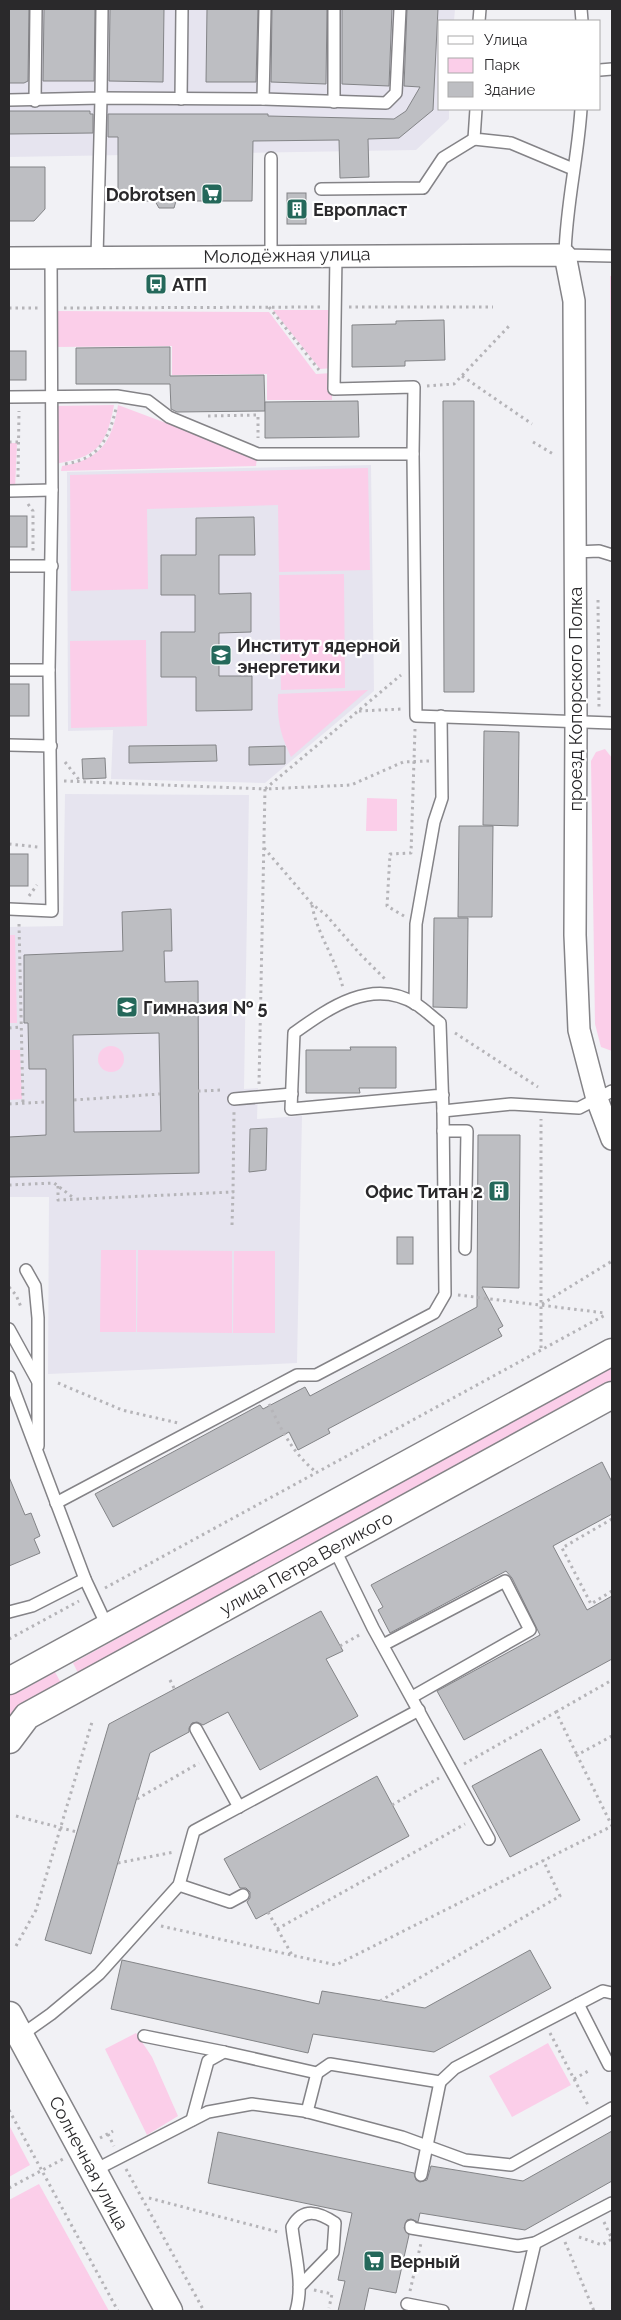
<svg xmlns="http://www.w3.org/2000/svg" width="621" height="2320" viewBox="0 0 621 2320" font-family="Raleway,sans-serif">
<style>
.built{fill:#e6e4ef}
.green{fill:#fbcee9}
.building{fill:#bdbec2;stroke:#838487;fill-rule:evenodd}
.lines{fill:none;stroke-linecap:round;stroke-linejoin:round}
.service-casing{stroke:#848387;stroke-width:14}
.minor-casing{stroke:#848387;stroke-width:24}
.tertiary-casing{stroke:#848387;stroke-width:29}
.path{stroke:#b5b4b8;stroke-width:3;stroke-dasharray:2.5 4;stroke-linecap:butt}
.service{stroke:#fff;stroke-width:11}
.minor{stroke:#fff;stroke-width:21}
.tertiary{stroke:#fff;stroke-width:26}
.labels{text-anchor:middle;dominant-baseline:central;stroke-width:4.5;stroke-linejoin:round;paint-order:stroke}
.poi-label{font-size:18px;font-weight:bold;fill:#2a292b;stroke:#fff;text-anchor:start}
.street-label{font-size:18px;fill:#2a292b;stroke:#fff}
</style>
<rect width="100%" height="100%" fill="#f1f1f5"/>
<g class="built">
<polygon points="9,9 455,9 454,21 440,21 440,109 449,109 449,119 416,150 9,157"/>
<polygon points="371,465 374,691 265,783 111,779 113,730 68,731 67,472"/>
<polygon points="65,794 249,795 244,1089 258,1088 257,1119 302,1116 297,1363 48,1374 49,1197 9,1197 9,927 63,926"/>
</g>
<g class="green">
<polygon points="610,276 612,276 612,499 612,498"/>
<polygon points="273,310 332,310 333,368 320,369"/>
<polygon points="55,311 269,312 316,374 332,373 332,400 267,400 267,374 172,375 172,346 55,347"/>
<path d="M114 405C106 448 96 457 54 464V406Z"/>
<path d="M118 405 257 457 256 466 61 471 62 466C99 460 112 443 118 405Z"/>
<polygon points="9,443 17,443 15,488 9,488"/>
<polygon points="368,468 370,570 279,572 278,505 147,509 148,589 71,591 70,475"/>
<polygon points="344,574 345,688 281,690 279,575"/>
<polygon points="146,640 147,726 71,728 70,641"/>
<path d="M368 690 291 757C280 734 277 720 278 694Z"/>
<polygon points="605,749 612,758 612,1051 601,1047 595,1024 591,761 596,752"/>
<polygon points="367,798 397,799 397,831 366,831"/>
<polygon points="9,935 15,935 17,1023 9,1023"/>
<circle cx="111" cy="1059" r="13"/>
<polygon points="9,1050 20,1050 22,1099 9,1100"/>
<polygon points="101,1250 136,1250 136,1332 100,1332"/>
<polygon points="138,1250 232,1251 232,1333 137,1332"/>
<polygon points="234,1251 275,1251 275,1333 233,1333"/>
<polygon points="612,1365 612,1381 78,1673 73,1663"/>
<polygon points="55,1672 61,1683 28,1701 9,1717 9,1693 21,1691"/>
<polygon points="136,2033 152,2057 178,2116 147,2135 105,2049"/>
<polygon points="548,2043 571,2085 512,2117 489,2076"/>
<polygon points="9,2125 30,2165 9,2177"/>
<polygon points="39,2184 109,2311 9,2311 9,2200"/>
</g>
<g class="building">
<polygon points="9,9 29,9 28,81 24,83 9,83"/>
<polygon points="44,9 95,9 94,81 43,81"/>
<polygon points="110,9 164,9 163,82 109,81"/>
<polygon points="207,9 258,9 256,82 206,82"/>
<polygon points="272,9 327,9 326,84 271,82"/>
<polygon points="342,9 392,9 389,86 342,84"/>
<polygon points="407,9 438,9 433,110 399,138 368,139 369,177 340,178 339,140 253,141 252,201 176,201 174,208 159,208 155,201 118,201 118,137 108,137 108,114 268,114 268,116 394,119 406,111 420,87 404,86"/>
<polygon points="9,111 90,111 90,114 93,114 93,133 9,134"/>
<polygon points="9,167 45,167 45,209 34,221 9,221"/>
<rect x="287" y="193" width="19" height="31"/>
<polygon points="444,320 445,360 405,361 405,366 352,367 352,325 396,324 396,321"/>
<polygon points="170,347 170,376 264,375 265,411 177,412 171,409 170,384 76,384 76,348"/>
<rect x="9" y="351" width="17" height="29"/>
<polygon points="358,401 359,437 265,438 265,402"/>
<polygon points="443,401 474,401 474,692 444,692"/>
<rect x="9" y="516" width="18" height="31"/>
<polygon points="254,517 255,555 219,555 219,594 251,593 251,632 219,633 219,676 252,676 252,710 196,711 196,677 161,677 161,632 195,632 195,595 161,595 161,555 196,555 196,518"/>
<rect x="9" y="684" width="20" height="32"/>
<polygon points="484,731 519,732 518,826 483,825"/>
<polygon points="216,745 217,761 129,763 129,746"/>
<polygon points="285,746 285,764 249,765 249,747"/>
<polygon points="105,758 106,778 83,779 82,759"/>
<polygon points="459,826 493,826 492,917 458,917"/>
<rect x="9" y="854" width="19" height="32"/>
<path d="M171 909 172 951H164L165 982 198 981 199 1173 9 1177V1137L46 1135V1069H29L28 1023H24V955L123 951 122 912ZM159 1033 161 1131 74 1132 73 1035Z"/>
<polygon points="434,918 468,918 467,1008 433,1007"/>
<polygon points="350,1047 396,1047 396,1088 359,1088 360,1093 306,1093 306,1050 351,1050"/>
<polygon points="267,1128 266,1170 249,1172 250,1129"/>
<polygon points="478,1135 520,1135 519,1288 482,1287 503,1326 498,1329 502,1336 328,1429 330,1433 298,1450 289,1432 113,1527 95,1494 260,1405 263,1409 305,1387 310,1396 477,1307"/>
<rect x="397" y="1237" width="16" height="27"/>
<polygon points="602,1462 612,1482 612,1514 553,1546 587,1610 612,1596 612,1659 464,1740 437,1691 540,1635 512,1578 506,1571 390,1633 378,1610 383,1607 371,1585"/>
<polygon points="9,1477 25,1515 31,1513 40,1536 34,1539 40,1553 9,1566"/>
<polygon points="321,1611 343,1651 326,1659 358,1716 260,1770 228,1712 203,1725 197,1722 192,1723 189,1728 189,1732 150,1753 91,1954 45,1940 109,1724"/>
<polygon points="541,1749 580,1820 510,1857 472,1786"/>
<polygon points="377,1776 409,1836 256,1919 247,1902 250,1898 250,1892 246,1888 240,1888 224,1859"/>
<polygon points="530,1950 551,1988 434,2052 313,2034 308,2053 111,2009 122,1960 319,2004 322,1991 425,2008"/>
<polygon points="612,2131 612,2181 525,2230 420,2213 418,2222 411,2219 407,2220 404,2228 409,2235 396,2293 369,2288 364,2311 338,2311 345,2281 338,2280 352,2213 208,2183 218,2132 414,2173 416,2180 420,2182 427,2180 431,2166 523,2181"/>
</g>
<g class="lines">
<g class="service-casing">
<g id="service">
<polyline points="581,9 582,21"/>
<polyline points="479,21 480,9"/>
<polyline points="600,70 612,69"/>
<polyline points="181,99 182,9"/>
<polyline points="263,99 265,9"/>
<polyline points="9,100 101,98 102,9"/>
<polyline points="35,101 36,9"/>
<polyline points="334,102 334,9"/>
<polyline points="476,109 474,139 511,143 573,169"/>
<path d="M581 109C578 158 566 205 565 255L612 256"/>
<polyline points="321,189 423,188 443,158 474,139"/>
<polyline points="336,255 334,389 414,387 413,454"/>
<polyline points="271,256 271,158"/>
<polyline points="97,257 101,98 263,99 386,103 396,93 400,9"/>
<polyline points="9,397 117,396 148,401 169,417 258,454 413,454 416,716 612,723"/>
<polyline points="9,491 52,490"/>
<polyline points="575,552 599,551 612,555"/>
<polyline points="9,566 52,566"/>
<polyline points="9,670 49,670"/>
<polyline points="9,745 51,746"/>
<polyline points="9,909 52,911 49,670 52,490 51,258"/>
<polyline points="415,1004 416,924 434,822 442,798 441,716"/>
<path d="M443 1095 291 1109 294 1033C329 1008 372 977 416 1004 424 1009 432 1017 440 1023L443 1111"/>
<polyline points="234,1099 292,1094"/>
<polyline points="443,1131 467,1131 465,1249"/>
<polyline points="26,1270 35,1286 38,1318 38,1446"/>
<polyline points="9,1329 37,1380"/>
<polyline points="9,1377 85,1579 108,1628"/>
<polyline points="56,1503 297,1375 316,1375 434,1313 445,1294 443,1111 511,1104 579,1108 612,1091"/>
<polyline points="334,1548 373,1628 489,1839"/>
<polyline points="9,1612 32,1606 85,1579"/>
<polyline points="383,1645 505,1581 530,1630 412,1697"/>
<polyline points="196,1729 239,1807"/>
<polyline points="179,1885 230,1902 243,1895"/>
<polyline points="578,2004 609,2065"/>
<polyline points="20,2036 51,2014 99,1974 179,1885 194,1831 419,1710"/>
<polyline points="144,2036 224,2052"/>
<polyline points="307,2112 317,2073"/>
<polyline points="192,2120 208,2061 224,2052 317,2073 330,2064 440,2082 455,2068 603,1991 612,1993"/>
<polyline points="93,2171 208,2112 252,2104 304,2111 402,2137 465,2160 511,2165 612,2108"/>
<polyline points="421,2175 440,2082"/>
<polyline points="411,2226 411,2228 518,2246 535,2243 612,2203"/>
<polyline points="407,2304 443,2311"/>
<path d="M296 2311C304 2284 295 2255 292 2227 303 2207 319 2212 335 2223L333 2252 299 2287"/>
<polyline points="519,2311 535,2243"/>
</g>
</g>
<g class="minor-casing">
<polyline id="minor" points="9,258 565,255 574,301 576,721 575,935 579,1030 597,1099 612,1139"/>
</g>
<g class="tertiary-casing">
<g id="tertiary">
<polyline points="9,1681 612,1352"/>
<polyline points="9,1740 27,1716 612,1395"/>
<polyline points="9,2015 169,2311"/>
</g>
</g>
<g class="path">
<polyline points="269,307 319,370"/>
<polyline points="349,307 493,307"/>
<polyline points="9,308 38,308"/>
<polyline points="64,308 323,307"/>
<polyline points="462,376 532,424"/>
<polyline points="427,386 454,384 510,325"/>
<polyline points="208,416 258,415 258,438"/>
<polyline points="9,442 19,442"/>
<polyline points="533,442 555,455"/>
<path d="M65 464C99 459 108 440 116 409"/>
<polyline points="18,477 19,411"/>
<polyline points="28,504 33,511 33,552"/>
<polyline points="598,600 599,709"/>
<polyline points="359,711 402,709"/>
<polyline points="65,762 80,781"/>
<polyline points="64,781 265,789 401,675"/>
<polyline points="9,844 38,847"/>
<polyline points="264,848 312,904 326,915 360,954 385,979"/>
<polyline points="29,896 37,885"/>
<path d="M312 905C317 934 336 959 343 988"/>
<polyline points="404,916 387,906 390,854 411,853 415,729"/>
<polyline points="19,924 23,1103"/>
<polyline points="9,1028 21,1027"/>
<polyline points="455,1033 538,1087"/>
<polyline points="259,1084 265,789 351,785 403,762 429,761"/>
<polyline points="198,1091 223,1090"/>
<polyline points="74,1100 160,1094"/>
<polyline points="9,1104 46,1102"/>
<polyline points="9,1185 54,1183 75,1199"/>
<polyline points="58,1186 58,1200 233,1192 234,1111"/>
<polyline points="232,1225 233,1192"/>
<polyline points="9,1287 16,1295 21,1307"/>
<polyline points="458,1295 605,1313"/>
<polyline points="542,1304 612,1261"/>
<polyline points="541,1348 541,1119"/>
<polyline points="58,1383 122,1410 178,1423"/>
<path d="M269 1404C283 1433 292 1452 317 1473"/>
<polyline points="612,1519 562,1548 591,1604 612,1591"/>
<polyline points="105,1588 607,1314"/>
<polyline points="9,1639 79,1601"/>
<polyline points="340,1646 361,1634"/>
<polyline points="170,1680 175,1690"/>
<polyline points="556,1712 612,1680"/>
<polyline points="612,1736 577,1755 612,1826"/>
<polyline points="464,1764 556,1712 577,1755"/>
<polyline points="137,1799 199,1763"/>
<polyline points="392,1805 439,1778"/>
<polyline points="16,1816 77,1832"/>
<polyline points="118,1863 174,1852"/>
<polyline points="268,1912 292,1955"/>
<polyline points="161,1926 336,1965 612,1826"/>
<polyline points="277,1929 465,1824"/>
<polyline points="16,1946 36,1910 92,1722"/>
<polyline points="380,2001 560,1896 543,1860"/>
<polyline points="550,2033 574,2079 590,2070"/>
<polyline points="574,2079 588,2105"/>
<polyline points="9,2110 118,2311"/>
<polyline points="108,2134 114,2146"/>
<polyline points="100,2138 113,2131"/>
<polyline points="126,2169 204,2311"/>
<polyline points="9,2188 63,2159"/>
<polyline points="149,2198 278,2232"/>
<polyline points="604,2222 612,2239"/>
<polyline points="579,2237 602,2245 612,2239"/>
<polyline points="565,2242 594,2311"/>
<polyline points="314,2290 332,2294 329,2308"/>
<polyline points="410,2291 421,2243"/>
</g>
<use href="#service" class="service"/>
<use href="#minor" class="minor"/>
<use href="#tertiary" class="tertiary"/>
</g>
<defs>
<g id="supermarket-square" transform="scale(1.125)"><rect x="-9" y="-9" width="18" height="18" rx="4" fill="#24685a" stroke="#fff"/><path d="M-6-5.5h2.5l.6 2H6L4.5 2H-2.5L-4.4-4H-6ZM-1.5 3.2a1.3 1.3 0 1 0 .1 0ZM3 3.2a1.3 1.3 0 1 0 .1 0Z" fill="#fff"/></g>
<g id="building-square" transform="scale(1.125)"><rect x="-9" y="-9" width="18" height="18" rx="4" fill="#24685a" stroke="#fff"/><path d="M-4-6H4V6H1V3H-1V6H-4ZM-2.5-4.3h1.7v1.8h-1.7ZM.8-4.3h1.7v1.8H.8ZM-2.5-1h1.7V.8h-1.7ZM.8-1h1.7V.8H.8Z" fill="#fff"/></g>
<g id="bus-square" transform="scale(1.125)"><rect x="-9" y="-9" width="18" height="18" rx="4" fill="#24685a" stroke="#fff"/><path d="M-5-6H5V4H4V6H2V4H-2V6H-4V4H-5ZM-3.5-4V0h7V-4ZM-3.5 1.2v1.5H-2V1.2ZM2 1.2v1.5H3.5V1.2Z" fill="#fff"/></g>
<g id="university-square" transform="scale(1.125)"><rect x="-9" y="-9" width="18" height="18" rx="4" fill="#24685a" stroke="#fff"/><path d="M0-5L7-2L0 1L-7-2ZM-4 1L0 2.5L4 1V4Q0 6-4 4Z" fill="#fff"/></g>
<g id="school-square" transform="scale(1.125)"><rect x="-9" y="-9" width="18" height="18" rx="4" fill="#24685a" stroke="#fff"/><path d="M0-5L7-2L0 1L-7-2ZM-4 1L0 2.5L4 1V4Q0 6-4 4Z" fill="#fff"/></g>
</defs>
<g fill-rule="evenodd">
<use href="#supermarket-square" x="212" y="194"/>
<use href="#building-square" x="297" y="209"/>
<use href="#bus-square" x="156" y="284"/>
<use href="#university-square" x="221" y="655"/>
<use href="#school-square" x="127" y="1007"/>
<use href="#building-square" x="499" y="1191"/>
<use href="#supermarket-square" x="374" y="2261"/>
</g>
<g class="labels">
<g class="poi-label">
<text x="196" y="194" text-anchor="end">Dobrotsen</text>
<text x="313" y="209">Европласт</text>
<text x="172" y="284">АТП</text>
<text x="237" y="645">Институт ядерной<tspan x="237" dy="21">энергетики</tspan></text>
<text x="143" y="1007">Гимназия № 5</text>
<text x="483" y="1191" text-anchor="end">Офис Титан 2</text>
<text x="390" y="2261">Верный</text>
</g>
<g class="street-label">
<text transform="translate(287 255) rotate(-1)">Молодёжная улица</text>
<text transform="translate(575 699) rotate(-90)">проезд Копорского Полка</text>
<text transform="translate(306 1563) rotate(-29)">улица Петра Великого</text>
<text transform="translate(89 2163) rotate(62)">Солнечная улица</text>
</g>
</g>
<rect width="621" height="2320" fill="none" stroke="#2a292b" stroke-width="20"/>
<rect x="438" y="20" width="162" height="90" fill="#ffffff" stroke="#aaa9aa"/>
<rect x="448" y="36" width="25" height="8" fill="#ffffff" stroke="#aaa9aa"/>
<text x="484" y="45" font-size="15" fill="#2a292b">Улица</text>
<rect x="448" y="58" width="25" height="15" fill="#fbcee9" stroke="#aaa9aa"/>
<text x="484" y="70" font-size="15" fill="#2a292b">Парк</text>
<rect x="448" y="82" width="25" height="15" fill="#bdbec2" stroke="#aaa9aa"/>
<text x="484" y="95" font-size="15" fill="#2a292b">Здание</text>
</svg>
